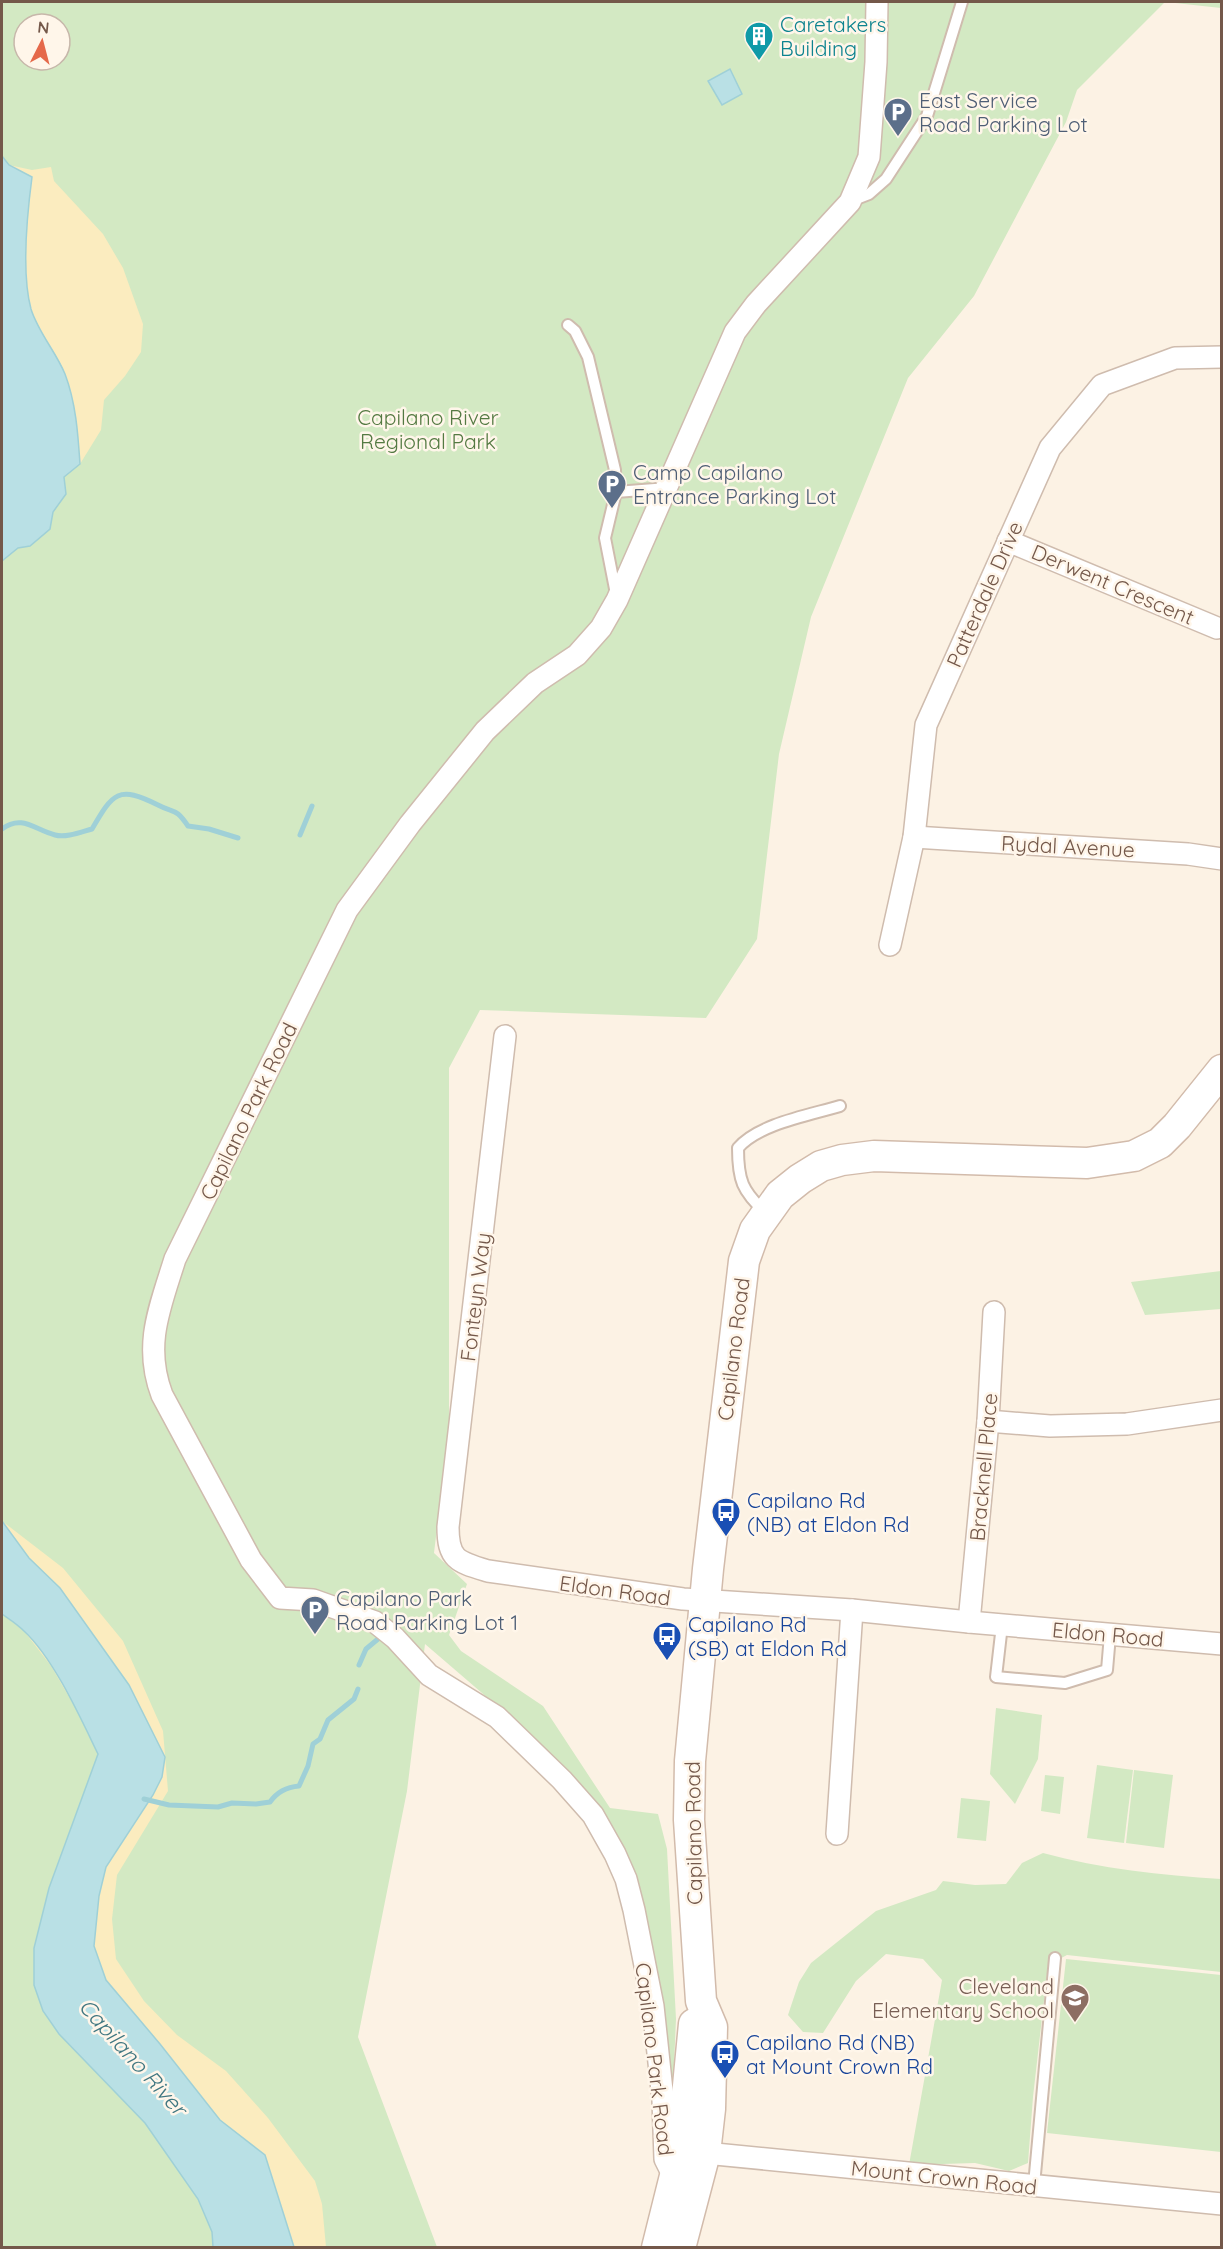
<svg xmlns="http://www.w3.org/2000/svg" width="1223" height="2249" viewBox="0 0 1223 2249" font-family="Quicksand,sans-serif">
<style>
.green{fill:#d3e9c3;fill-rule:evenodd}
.sand{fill:#fbecbf}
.water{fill:#b9e0e5;stroke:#9fd0d7;stroke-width:1.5}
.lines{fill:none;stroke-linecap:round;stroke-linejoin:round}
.stream{stroke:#9fd0d7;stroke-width:5}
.lane-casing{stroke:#cfbcae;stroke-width:14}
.street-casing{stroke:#cfbcae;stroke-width:24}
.secondary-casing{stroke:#d2bbab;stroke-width:33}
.lane{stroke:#fff;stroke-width:10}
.street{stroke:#fff;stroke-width:21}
.secondary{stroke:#fff;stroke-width:30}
.labels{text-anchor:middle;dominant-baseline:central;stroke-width:5;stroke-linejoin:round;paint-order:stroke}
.culture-label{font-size:21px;fill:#0d838f;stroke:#fff6ea;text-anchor:start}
.service-label{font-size:21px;fill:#4e5e75;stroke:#fff6ea;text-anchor:start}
.park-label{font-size:21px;fill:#547a42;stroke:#fff6ea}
.street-label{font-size:21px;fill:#74584a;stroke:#fff6ea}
.transit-label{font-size:21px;fill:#164399;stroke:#fff6ea;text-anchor:start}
.education-label{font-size:21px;fill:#785e54;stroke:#fff6ea;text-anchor:end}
.water-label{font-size:22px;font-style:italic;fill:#407781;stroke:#fff6ea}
</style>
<rect width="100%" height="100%" fill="#fcf2e4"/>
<g class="green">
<path d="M2 2H1165L1077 90 1066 122 974 296 908 378 811 617 779 754 757 939 706 1018 480 1010 449 1068V1430L434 1553 467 1584 449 1635 461 1651 543 1706 610 1808 658 1814 667 1849 676 2019 672 2112 635 1877 506 1717 482 1693 425 1644 407 1791 358 2037 437 2247 2 2248ZM24 24H60V60H24Z"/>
<polygon points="1166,2 1221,2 1221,8"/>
<polygon points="1221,1271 1221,1309 1145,1315 1131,1282"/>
<polygon points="996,1708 1042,1715 1038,1759 1015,1804 990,1774"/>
<polygon points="1097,1765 1133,1770 1124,1843 1087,1838"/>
<polygon points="1134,1770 1173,1775 1164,1848 1126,1843"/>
<polygon points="1045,1775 1064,1777 1060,1814 1041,1811"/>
<polygon points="961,1798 990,1801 986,1841 957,1838"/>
<path d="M1043 1853C1101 1869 1161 1875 1221 1879V1972L1067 1955 1048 1965 1033 2097 1028 2163 1009 2171 975 2163 909 2165 942 1980 923 1959 886 1954 856 1981 823 2033 803 2032 788 2015 799 1982 811 1963 876 1911 936 1890 943 1881 975 1885 1006 1884 1022 1863Z"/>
<polygon points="1066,1959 1221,1975 1221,2152 1047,2133"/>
</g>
<g class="sand">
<path d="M9 165 32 170 51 167 54 181 103 234 123 268 143 324 141 352 125 376 104 400 101 430 80 464C78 434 76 403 65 374 57 352 38 332 31 309 21 272 27 215 32 177Z"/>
<polygon points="2,1521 63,1568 123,1641 163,1731 168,1791 117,1875 112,1919 116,1959 144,2001 177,2035 226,2071 268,2118 315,2181 322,2204 326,2247 213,2247 212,2232 198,2199 145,2123 59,2034 43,2011 34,1985 34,1948 49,1888 98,1754 76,1709 51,1666 24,1631 2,1614"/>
</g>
<g class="water">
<polygon points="730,69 742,94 722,105 708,81"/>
<path d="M2 156 9 165 32 177C27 215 21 272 31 309 38 332 56 352 65 374 76 403 78 434 80 464L64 477 66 494 53 512 50 529 30 546 18 548 2 561Z"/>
<path d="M2 1521 29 1558 60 1588 129 1685 165 1757 162 1777 153 1795 106 1867 99 1896 94 1946 106 1980 160 2044 220 2120 265 2155 294 2247H213L212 2232 198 2199 145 2123 59 2034 43 2011 34 1985V1948L49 1888 98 1754C80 1717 54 1659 24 1631 17 1624 9 1619 2 1614Z"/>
</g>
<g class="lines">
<g class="stream">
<path d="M2 829C22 814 35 830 55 835 66 838 81 832 92 829 113 793 118 785 158 805 175 814 175 807 188 826L209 829 238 838"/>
<polyline points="300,835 312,806"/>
<polyline points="393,1627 402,1619"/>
<polyline points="359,1665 366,1649 378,1639"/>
<path d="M144 1799 169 1805 218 1807 232 1803 256 1804 270 1802C277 1792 287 1787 299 1786L308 1766 313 1744 320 1739 328 1720 354 1699 358 1689"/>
</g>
<g class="lane-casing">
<g id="lane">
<polyline points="851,201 869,194 886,179 927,116 962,2"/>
<polyline points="568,325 575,331 588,357 615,470 616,492"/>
<polyline points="616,594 605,538 616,492 668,488"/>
<path d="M766 1213C742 1191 738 1180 738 1148 758 1124 810 1115 840 1106"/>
<polyline points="1002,1625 996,1677 1065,1683 1107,1670 1110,1635"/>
<polyline points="1034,2185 1055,1958"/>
</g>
</g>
<g class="street-casing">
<g id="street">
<polyline points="1008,541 1217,628"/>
<polyline points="914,837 1188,854 1222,859"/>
<polyline points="890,945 914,837 926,725 1050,448 1102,385 1175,358 1222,357"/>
<path d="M505 1036 448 1527C448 1560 458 1562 488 1571L683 1599 852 1610 969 1622 1222 1644"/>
<polyline points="988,1421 1050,1426 1127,1424 1222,1410"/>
<polyline points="969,1622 988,1421 994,1312"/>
<polyline points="837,1834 852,1610"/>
<polyline points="692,2158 705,2153 1222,2204"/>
<path d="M671 2171 665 2159 663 2100 653 2006 634 1910 626 1879 615 1854 593 1815 562 1780 497 1717 429 1675 395 1638 375 1622 313 1600 280 1598 251 1560 162 1395C143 1345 160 1307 175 1259L347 910 410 824 485 731 535 683 577 655 601 628 617 600 735 332 756 304 850 202 869 157 876 62 877 2"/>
</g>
</g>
<g class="secondary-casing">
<g id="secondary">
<polyline points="657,2248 675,2176 688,2086 694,2024"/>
<polyline points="680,2248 705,2153 710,2109 712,2027 701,2001 689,1820 690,1761 708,1569 744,1261 755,1230 780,1195 800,1179 821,1166 842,1160 874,1156 1087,1163 1134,1156 1160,1143 1177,1126 1222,1070"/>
</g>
</g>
<use href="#lane" class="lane"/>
<use href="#street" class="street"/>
<use href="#secondary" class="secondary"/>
</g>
<defs>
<g id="building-pin" transform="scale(1.5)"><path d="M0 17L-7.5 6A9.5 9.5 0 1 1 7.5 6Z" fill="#0f9aa8" stroke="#fff6ea"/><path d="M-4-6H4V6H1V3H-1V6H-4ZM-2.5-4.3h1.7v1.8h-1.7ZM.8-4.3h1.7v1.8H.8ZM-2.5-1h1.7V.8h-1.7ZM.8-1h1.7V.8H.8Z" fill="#fff"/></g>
<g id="parking-pin" transform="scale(1.5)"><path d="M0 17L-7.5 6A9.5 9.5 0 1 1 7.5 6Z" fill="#5c6f8a" stroke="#fff6ea"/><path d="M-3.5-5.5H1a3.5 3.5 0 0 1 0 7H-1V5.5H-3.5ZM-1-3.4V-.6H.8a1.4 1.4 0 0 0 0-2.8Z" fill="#fff"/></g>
<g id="bus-pin" transform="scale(1.5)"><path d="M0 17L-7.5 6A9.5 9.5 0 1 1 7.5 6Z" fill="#1a4fb4" stroke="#fff6ea"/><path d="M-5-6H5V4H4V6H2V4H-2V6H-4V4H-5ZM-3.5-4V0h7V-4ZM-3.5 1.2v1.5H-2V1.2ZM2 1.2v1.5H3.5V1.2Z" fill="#fff"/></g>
<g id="school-pin" transform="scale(1.5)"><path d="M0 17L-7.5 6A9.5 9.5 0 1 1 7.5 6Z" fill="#8d6e63" stroke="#fff6ea"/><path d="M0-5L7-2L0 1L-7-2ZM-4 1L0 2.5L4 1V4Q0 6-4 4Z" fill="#fff"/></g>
</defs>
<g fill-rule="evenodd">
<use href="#building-pin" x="759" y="36"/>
<use href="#parking-pin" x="898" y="112"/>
<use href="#parking-pin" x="612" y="484"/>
<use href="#bus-pin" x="726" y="1512"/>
<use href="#parking-pin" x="315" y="1610"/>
<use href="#bus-pin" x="667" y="1636"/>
<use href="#school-pin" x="1075" y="1998"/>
<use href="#bus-pin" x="725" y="2054"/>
</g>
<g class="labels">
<g class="culture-label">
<text x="780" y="24">Caretakers<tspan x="780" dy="24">Building</tspan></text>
</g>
<g class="service-label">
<text x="919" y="100">East Service<tspan x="919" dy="24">Road Parking Lot</tspan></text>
<text x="633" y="472">Camp Capilano<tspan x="633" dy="24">Entrance Parking Lot</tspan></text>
<text x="336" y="1598">Capilano Park<tspan x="336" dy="24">Road Parking Lot 1</tspan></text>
</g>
<g class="park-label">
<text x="428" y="417">Capilano River<tspan x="428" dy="24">Regional Park</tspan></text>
</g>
<g class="street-label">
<text transform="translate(1113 584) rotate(23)">Derwent Crescent</text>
<text transform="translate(984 594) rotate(-66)">Patterdale Drive</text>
<text transform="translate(1068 846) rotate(3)">Rydal Avenue</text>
<text transform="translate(248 1111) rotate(-64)">Capilano Park Road</text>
<text transform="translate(475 1297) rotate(-83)">Fonteyn Way</text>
<text transform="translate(733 1349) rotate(-83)">Capilano Road</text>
<text transform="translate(983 1467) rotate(-85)">Bracknell Place</text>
<text transform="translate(615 1590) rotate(8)">Eldon Road</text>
<text transform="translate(1108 1634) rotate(5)">Eldon Road</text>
<text transform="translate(693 1833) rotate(-91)">Capilano Road</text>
<text transform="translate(655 2059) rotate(83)">Capilano Park Road</text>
<text transform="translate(944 2177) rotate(6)">Mount Crown Road</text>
</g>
<g class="transit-label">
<text x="747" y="1500">Capilano Rd<tspan x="747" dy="24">(NB) at Eldon Rd</tspan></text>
<text x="688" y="1624">Capilano Rd<tspan x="688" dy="24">(SB) at Eldon Rd</tspan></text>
<text x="746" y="2042">Capilano Rd (NB)<tspan x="746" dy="24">at Mount Crown Rd</tspan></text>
</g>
<g class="education-label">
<text x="1054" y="1986">Cleveland<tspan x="1054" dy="24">Elementary School</tspan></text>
</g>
<g class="water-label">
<text transform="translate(133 2057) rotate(48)">Capilano River</text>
</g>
</g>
<rect width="1223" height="2249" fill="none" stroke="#74584a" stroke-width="6"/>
<g transform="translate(42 42) rotate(6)"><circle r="28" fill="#fff6ea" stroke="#c7b7aa" stroke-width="1.5"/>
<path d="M0-4.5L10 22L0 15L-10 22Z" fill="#e5694a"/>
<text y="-9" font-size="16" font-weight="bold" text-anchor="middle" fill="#74584a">N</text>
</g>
</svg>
